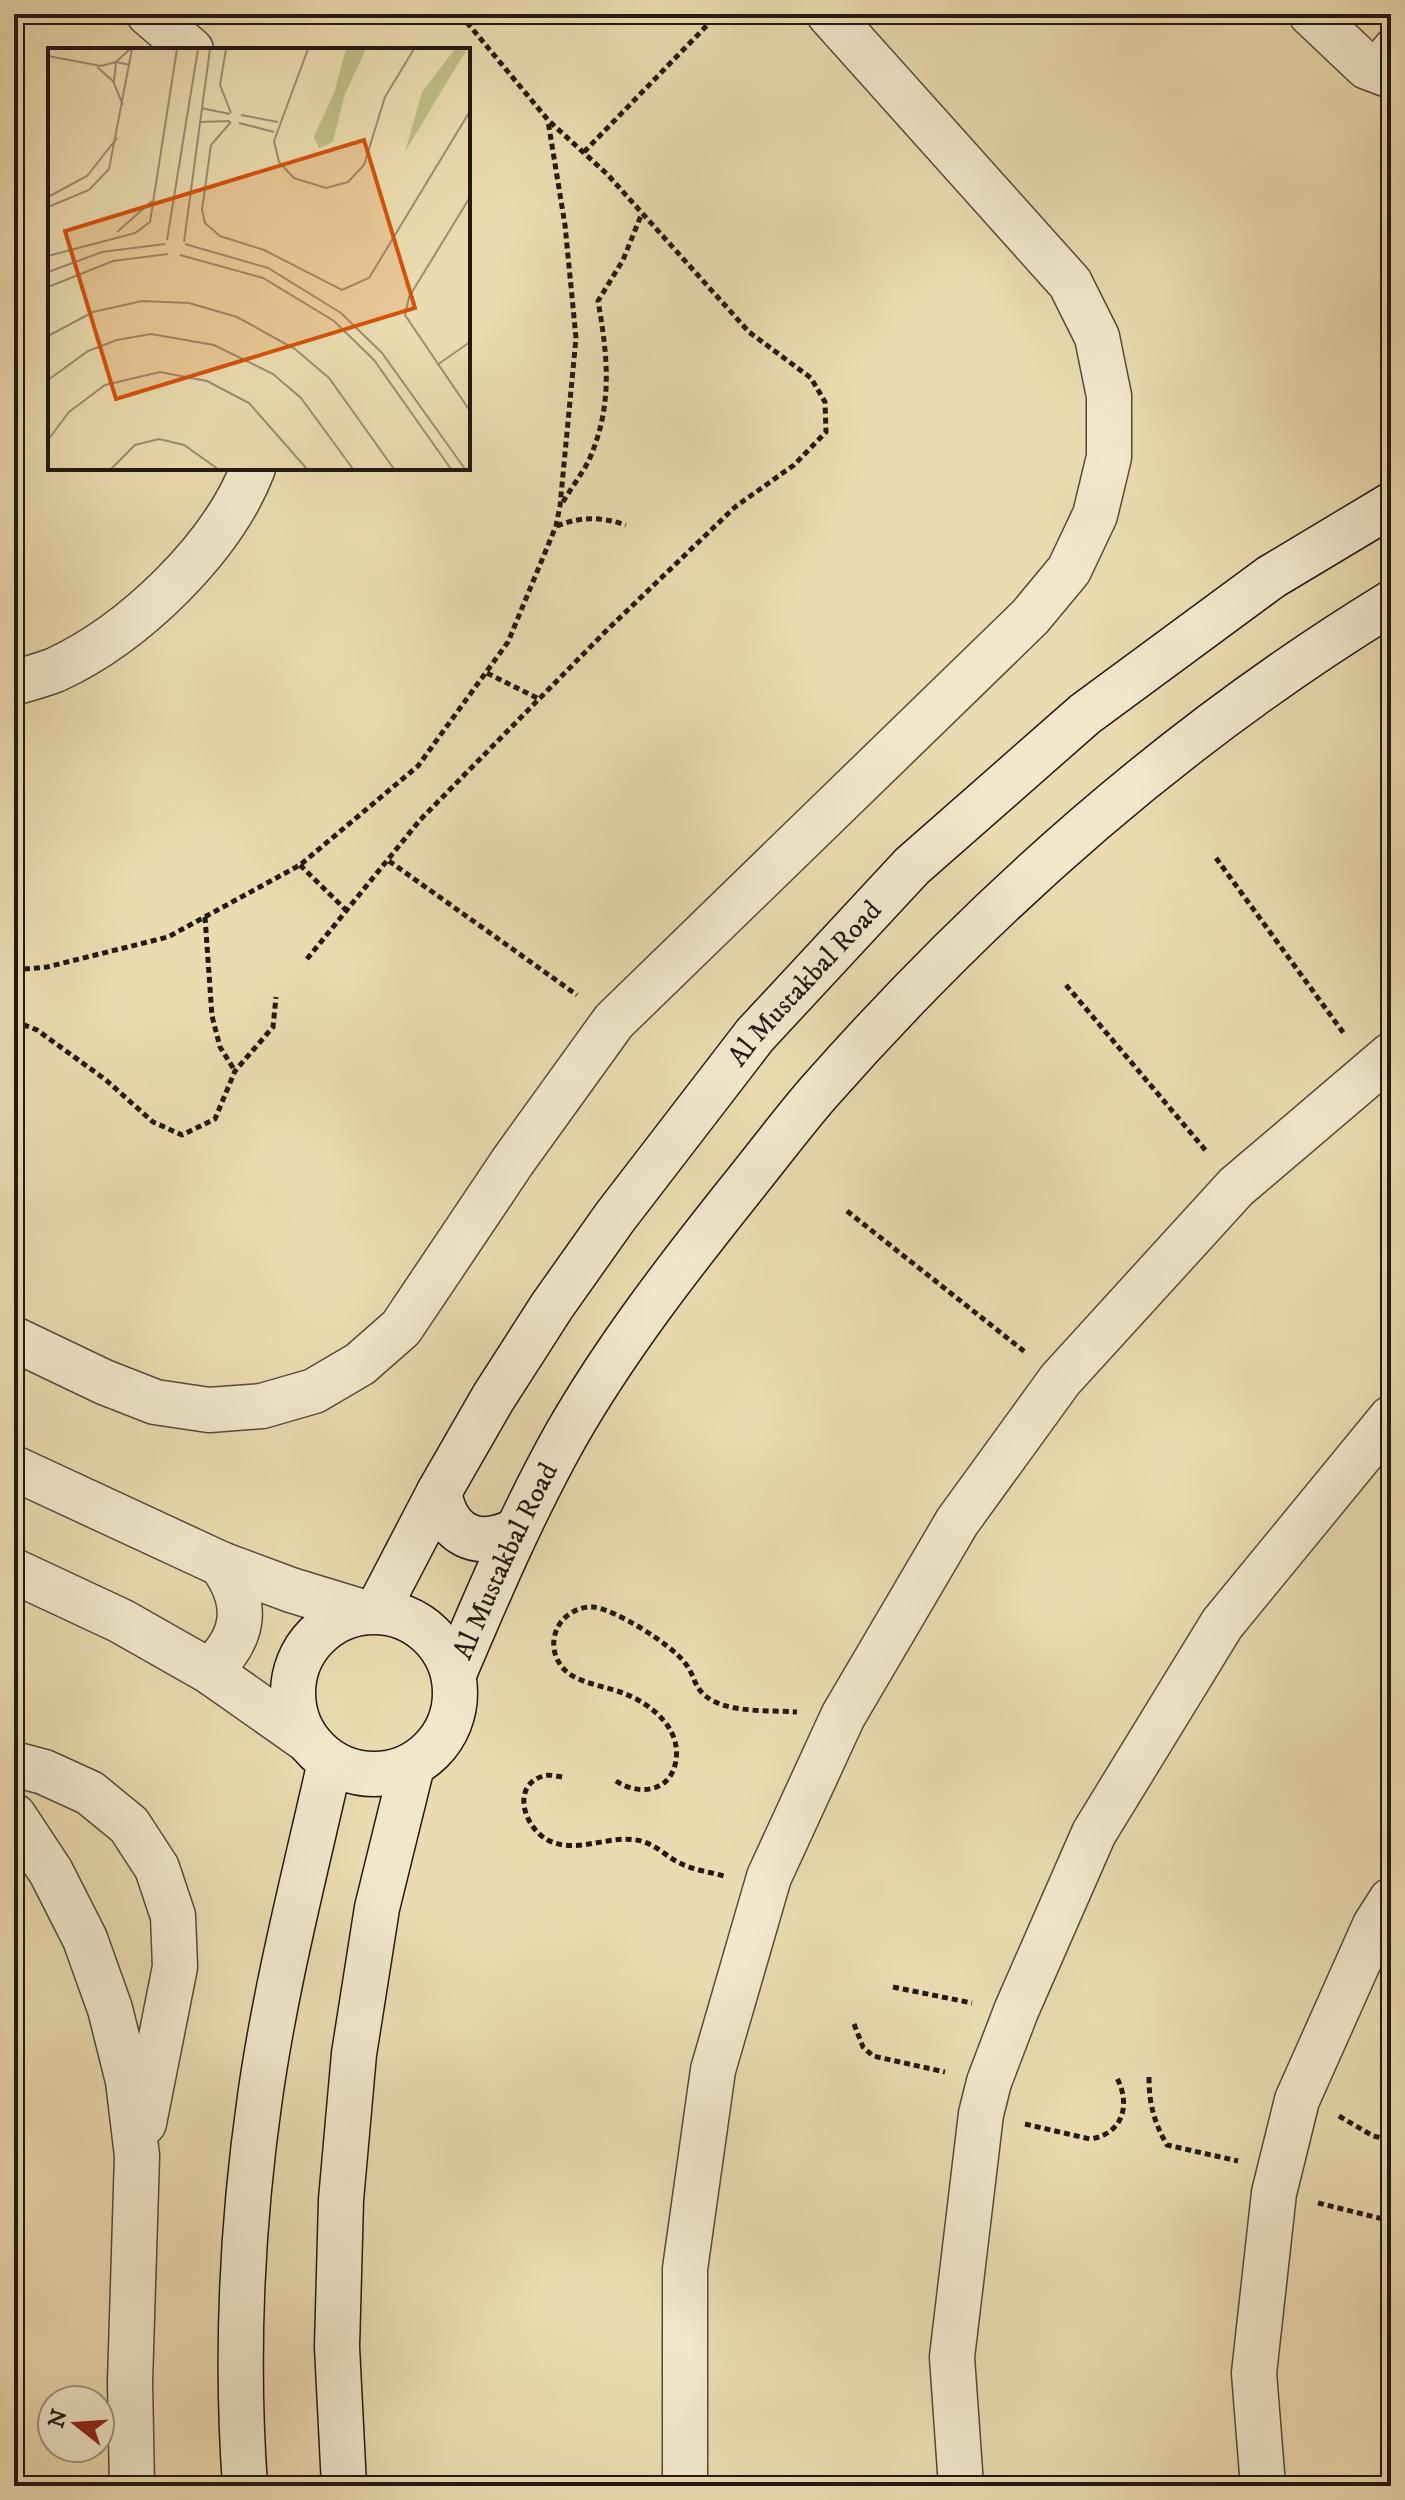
<svg xmlns="http://www.w3.org/2000/svg" width="1405" height="2500" viewBox="0 0 1405 2500" font-family="'IM FELL DW Pica',serif">
<style>
.lines{fill:none;stroke-linecap:round;stroke-linejoin:round}
.lane-casing{stroke:#564a3a;stroke-width:27}
.street-casing{stroke:#564a3a;stroke-width:47}
.secondary-casing{stroke:#241912;stroke-width:47}
.path{stroke:#241912;stroke-width:5;stroke-dasharray:6 4;stroke-linecap:butt}
.lane{stroke:#f1e8cc;stroke-width:24}
.street{stroke:#f1e8cc;stroke-width:44}
.secondary{stroke:#f1e8cc;stroke-width:44}
.labels{text-anchor:middle;dominant-baseline:central;stroke-width:6;stroke-linejoin:round;paint-order:stroke}
.street-label{font-size:28px;fill:#241912;stroke:#f1e8cc}
.inset-road{fill:none;stroke:#9b8e71;stroke-width:2}
.view{fill:#d4530d;fill-opacity:0.15;stroke:#d4530d;stroke-width:4}
.inset-edge{fill:none;stroke:#241912;stroke-width:4}
</style>
<rect width="100%" height="100%" fill="#eadcb0"/>
<filter id="stains"><feTurbulence type="fractalNoise" baseFrequency=".0025" numOctaves="4"/><feColorMatrix values="0 0 0 0 .2 0 0 0 0 .09 0 0 0 0 .02 0 0 0 .5 -.17"/></filter>
<radialGradient id="worn" r=".72"><stop offset=".6" stop-color="#630" stop-opacity="0"/><stop offset="1" stop-color="#630" stop-opacity=".3"/></radialGradient>
<g class="lines">
<g class="lane-casing">
<polyline id="lane" points="1367,67 1391,39"/>
</g>
<g class="street-casing">
<g id="street">
<polyline points="149,14 191,50"/>
<polyline points="1311,14 1367,67 1391,76"/>
<path d="M14 683C27 679 42 675 55 670 133 634 222 549 253 468"/>
<polyline points="14,1339 104,1382 155,1402 209,1410 262,1406 314,1391 360,1364 401,1328 513,1161 614,1021 1030,617 1069,570 1095,515 1109,457 1109,396 1097,337 1070,283 829,14"/>
<polyline points="14,1468 221,1564 291,1590 363,1612"/>
<polyline points="14,1571 121,1621 209,1671 307,1740"/>
<path d="M209 1671C245 1638 250 1604 221 1564"/>
<polyline points="14,1764 44,1772 90,1793 129,1825 157,1868 173,1916 175,1967 144,2123"/>
<polyline points="14,1816 51,1872 85,1939 110,2009 128,2081 137,2156 130,2382 132,2486"/>
<polyline points="685,2486 685,2269 713,2070 769,1877 843,1716 957,1522 1060,1380 1236,1187 1391,1055"/>
<polyline points="961,2486 952,2357 981,2114 989,2082 1016,2011 1094,1833 1222,1624 1391,1418"/>
<polyline points="1263,2486 1254,2373 1274,2193 1297,2100 1375,1925 1391,1900"/>
</g>
</g>
<g class="secondary-casing">
<g id="secondary">
<path d="M439 1492C447 1535 476 1550 515 1531"/>
<path id="s1" d="M377 1611 439 1492 493 1398 552 1306 615 1217 755 1035 912 866 1085 714 1271 577 1391 505"/>
<circle cx="374" cy="1693" r="81"/>
<path id="s2" d="M454 1674C488 1594 522 1514 565 1437 615 1349 678 1268 741 1189 767 1157 792 1123 819 1092 985 904 1177 734 1391 603"/>
<path d="M245 2486C236 2359 242 2223 260 2097 276 1984 305 1873 330 1762"/>
<polyline points="344,2486 337,2347 341,2200 354,2054 377,1908 412,1766"/>
</g>
</g>
<g class="path">
<polyline points="584,152 718,14"/>
<path d="M563 502C571 488 582 474 589 460 613 406 608 357 598 301L623 260 642 213"/>
<path d="M557 526C581 516 602 517 626 525"/>
<polyline points="487,673 539,699"/>
<polyline points="1216,858 1345,1035"/>
<polyline points="389,861 577,995"/>
<polyline points="300,865 347,911"/>
<polyline points="205,917 212,1016 220,1047 235,1071"/>
<polyline points="307,959 420,820 608,629 735,507 794,465 826,432 825,402 811,378 749,332 607,174 548,120 460,14"/>
<polyline points="14,970 47,967 168,937 300,865 418,766 508,642 556,526 560,506 576,338 565,225 548,121"/>
<polyline points="1066,985 1207,1152"/>
<polyline points="14,1021 37,1030 106,1080 153,1122 182,1135 215,1119 235,1071 273,1027 276,997"/>
<polyline points="847,1211 1025,1352"/>
<path d="M562 1777C556 1776 548 1774 543 1776 511 1786 524 1826 546 1839 576 1857 613 1831 644 1842 658 1846 669 1859 682 1864 694 1870 710 1872 724 1876"/>
<path d="M616 1781C637 1795 668 1793 675 1765 684 1730 652 1704 623 1693 607 1687 585 1684 571 1675 553 1663 548 1640 561 1622 568 1613 581 1606 593 1607 615 1609 672 1645 685 1663 697 1678 692 1689 713 1701 737 1713 771 1710 797 1712"/>
<polyline points="893,1987 972,2003"/>
<polyline points="854,2024 863,2047 873,2056 945,2072"/>
<path d="M1149 2077C1149 2104 1154 2122 1167 2145L1238 2161"/>
<polyline points="1339,2116 1373,2136 1391,2140"/>
<path d="M1025 2124 1090 2139C1123 2134 1131 2105 1117 2078"/>
<polyline points="1318,2203 1391,2221"/>
</g>
<use href="#lane" class="lane"/>
<use href="#street" class="street"/>
<use href="#secondary" class="secondary"/>
</g>
<g class="labels">
<g class="street-label">
<text stroke="none"><textPath href="#s1" startOffset="762">Al Mustakbal Road</textPath></text>
<text stroke="none"><textPath href="#s2" startOffset="124">Al Mustakbal Road</textPath></text>
</g>
</g>
<g transform="translate(48 48)">
<rect width="422" height="422" fill="#eadcb0"/>
<path d="M298 1H318L297 46 285 94 271 100 266 89 286 45ZM407 1H419L357 104 374 44Z" fill="#bfbe86"/>
<path class="inset-road" d="M178 1 172 37 183 65M260 1 226 93 231 114 246 130 278 140 300 134 316 117 337 49 366 1M0 8 53 18 68 14 82 1M49 19 65 33 75 57M66 34 68 14 82 17M153 60 182 66M193 67 230 74M151 74 182 73M183 74 163 97 154 162 157 175 172 188 216 202 294 242 321 230 422 63M191 75 226 84M0 149 39 128 69 90M422 149 361 249 357 267 422 363M0 159 41 142 61 121 84 1M69 184 104 153M119 192 150 1M136 194 162 1M137 196 220 220 293 265 334 305 417 421M132 207 215 230 286 273 326 312 403 421M0 208 87 185 102 174 129 1M0 224 54 204 117 196M0 239 65 213 120 206M0 288 45 264 94 253 141 255 189 269 247 301 281 330 346 421M389 317 422 294M0 332 40 303 69 292 103 286 166 297 225 326 253 350 305 421M0 392 21 364 57 337 112 324 159 333 201 355 259 421M63 421 87 397 111 391 136 397 170 421"/>
<path class="view" d="M316 92 367 260 68 351 17 183Z"/>
<rect width="422" height="422" class="inset-edge"/>
</g>
<rect width="1405" height="2500" fill="none" stroke="#eadcb0" stroke-width="48"/>
<rect x="16" y="16" width="1373" height="2468" fill="none" stroke="#241912" stroke-width="4"/>
<rect x="24" y="24" width="1357" height="2452" fill="none" stroke="#241912" stroke-width="2"/>
<g transform="translate(76 2424) rotate(287)"><circle r="38" fill="#f1e8cc" stroke="#9f9582" stroke-width="2"/>
<path d="M0-6L14 30L0 20L-14 30Z" fill="#8f2418"/>
<text y="-12" font-size="22" font-weight="bold" text-anchor="middle" fill="#241912">N</text>
</g>
<rect width="100%" height="100%" filter="url(#stains)"/>
<rect width="100%" height="100%" fill="url(#worn)"/>
</svg>
